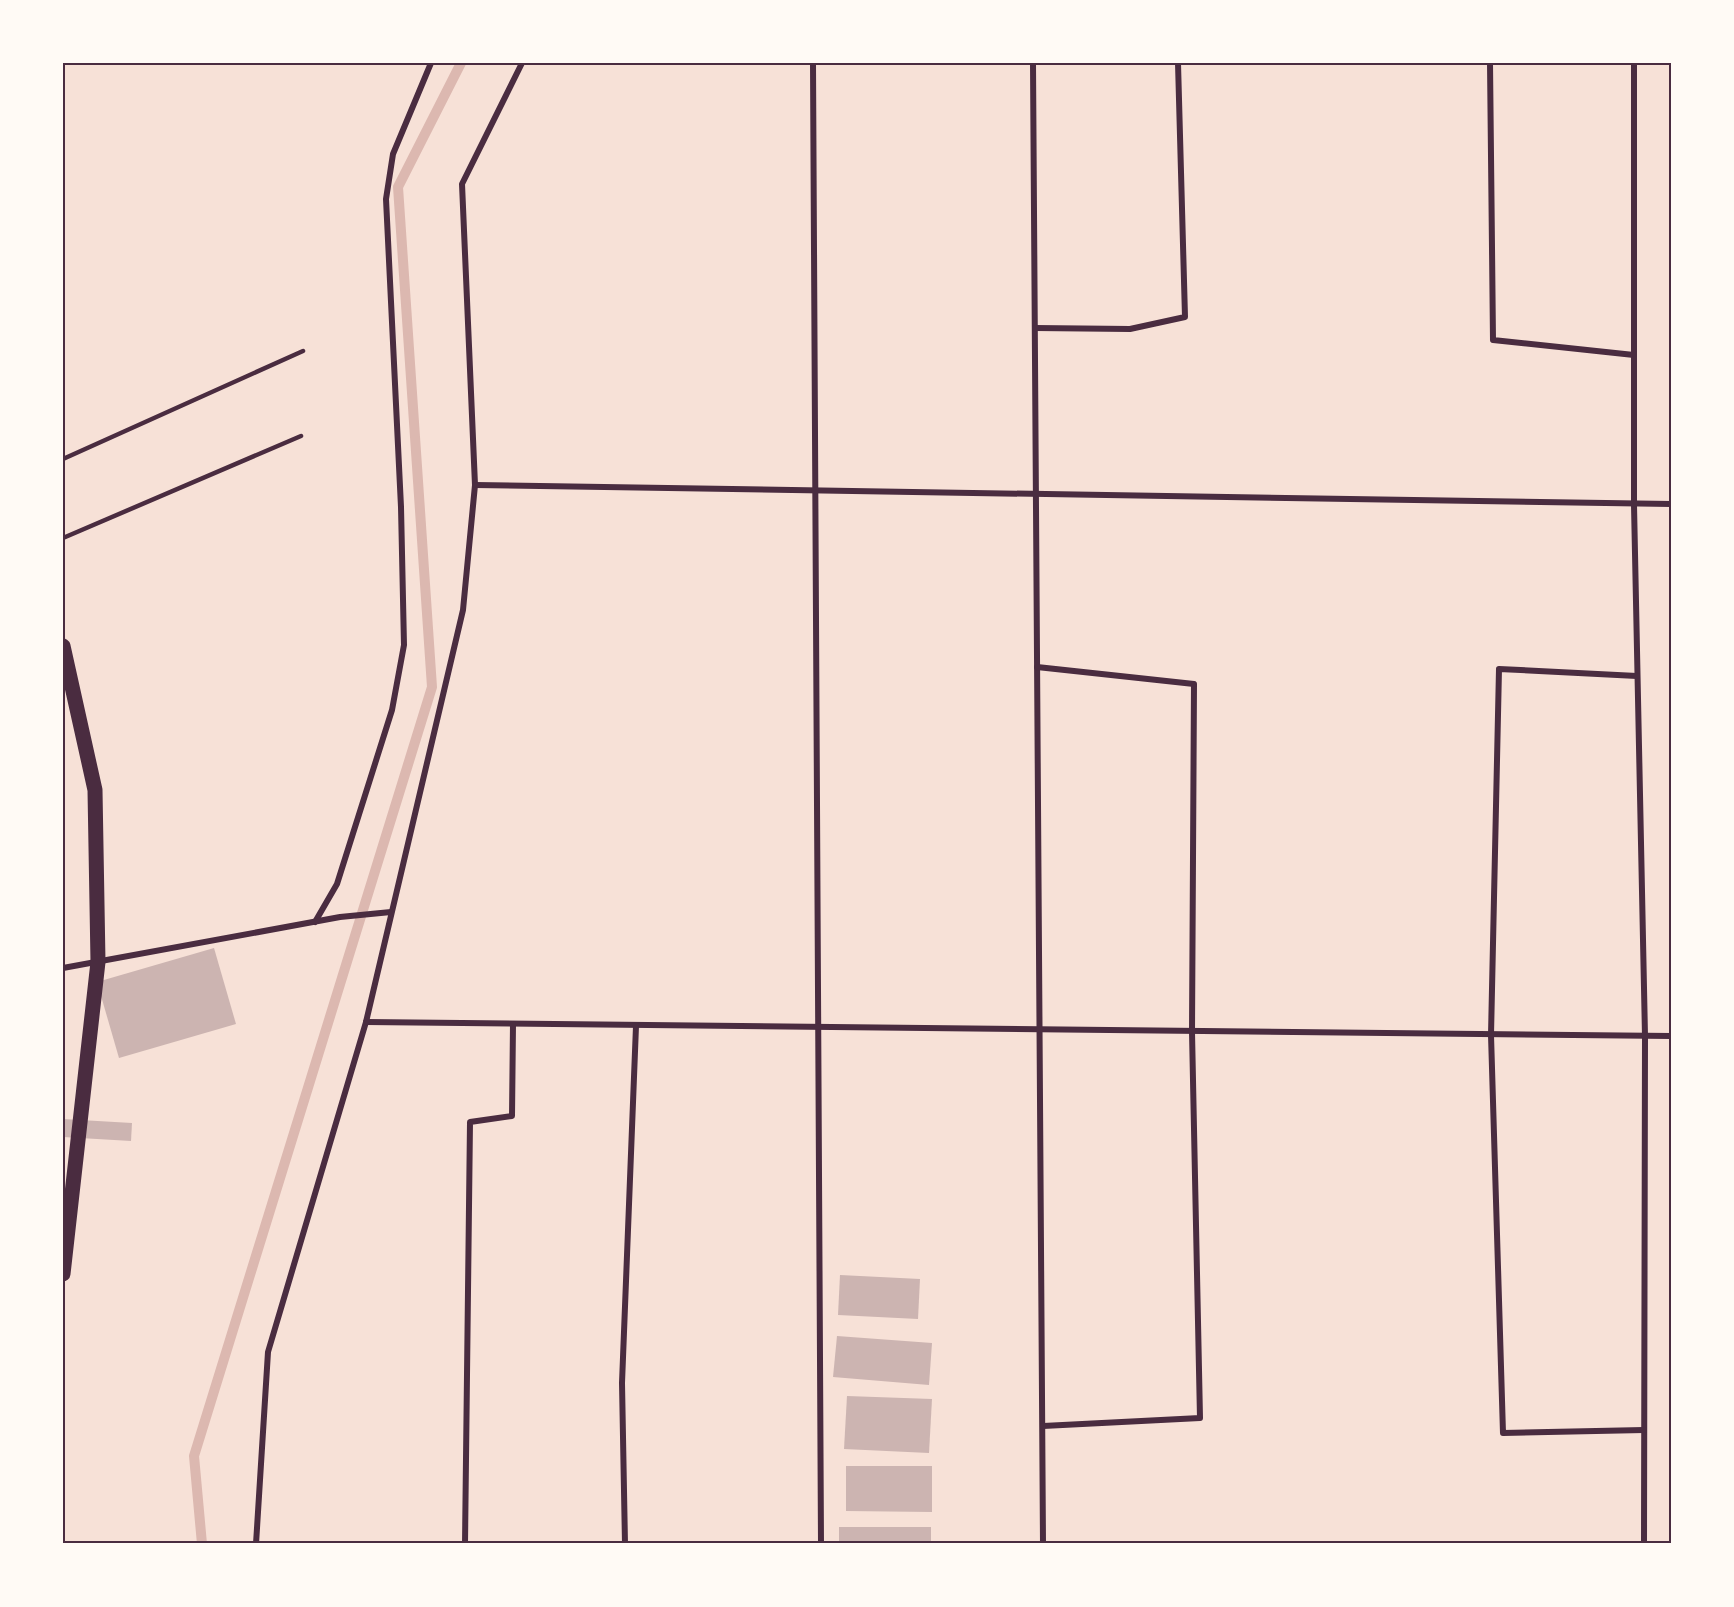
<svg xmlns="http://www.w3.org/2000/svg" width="1734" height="1607" viewBox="0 0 1734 1607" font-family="Mulish,sans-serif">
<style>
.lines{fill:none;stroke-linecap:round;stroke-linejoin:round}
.stream{stroke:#dcb8b0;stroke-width:10}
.building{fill:#ccb4b1}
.service{stroke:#4a2c40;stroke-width:4.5}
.minor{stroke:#4a2c40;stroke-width:6}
.primary{stroke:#4a2c40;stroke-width:15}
.neatline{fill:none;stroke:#4a2c40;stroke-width:2}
</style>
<rect width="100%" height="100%" fill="#f7e1d7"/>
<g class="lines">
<polyline class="stream" points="202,1544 194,1456 432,687 398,187 461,63"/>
</g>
<g class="building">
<polygon points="214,948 236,1024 119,1058 97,982"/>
<polygon points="63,1119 132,1123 131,1141 63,1137"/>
<polygon points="840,1275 920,1279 918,1319 838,1315"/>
<polygon points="837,1336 932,1343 929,1385 833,1377"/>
<polygon points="847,1396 932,1399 929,1453 844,1449"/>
<polygon points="846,1466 932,1466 932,1512 846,1511"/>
<rect x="839" y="1527" width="92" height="17"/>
</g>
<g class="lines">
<g class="service">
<polyline points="63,459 303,351"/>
<polyline points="63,538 301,436"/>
</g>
<g class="minor">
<polyline points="813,63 821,1544"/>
<polyline points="1033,63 1043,1544"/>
<polyline points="1490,63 1493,340 1634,355"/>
<polyline points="1634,63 1634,505 1645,1036 1644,1544"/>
<polyline points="1035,328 1130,329 1185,317 1178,63"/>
<polyline points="475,485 1671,504"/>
<polyline points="1037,667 1194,684 1192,1032 1200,1418 1043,1426"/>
<polyline points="1637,676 1499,669 1491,1035 1503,1433 1644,1430"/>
<polyline points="315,922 337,884 392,710 404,645 401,507 386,199 393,154 431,63"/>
<polyline points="63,968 340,917 391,912"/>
<polyline points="366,1022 1671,1036"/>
<polyline points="256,1544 268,1352 366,1022 463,610 475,485 462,184 522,63"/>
<polyline points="465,1544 470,1122 512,1116 513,1024"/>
<polyline points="625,1544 622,1383 636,1026"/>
</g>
<polyline class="primary" points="63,646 95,790 98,962 63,1274"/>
</g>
<rect width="1734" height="1607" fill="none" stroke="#fffaf5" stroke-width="129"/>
<rect x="64" y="64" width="1606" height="1478" class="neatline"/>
</svg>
